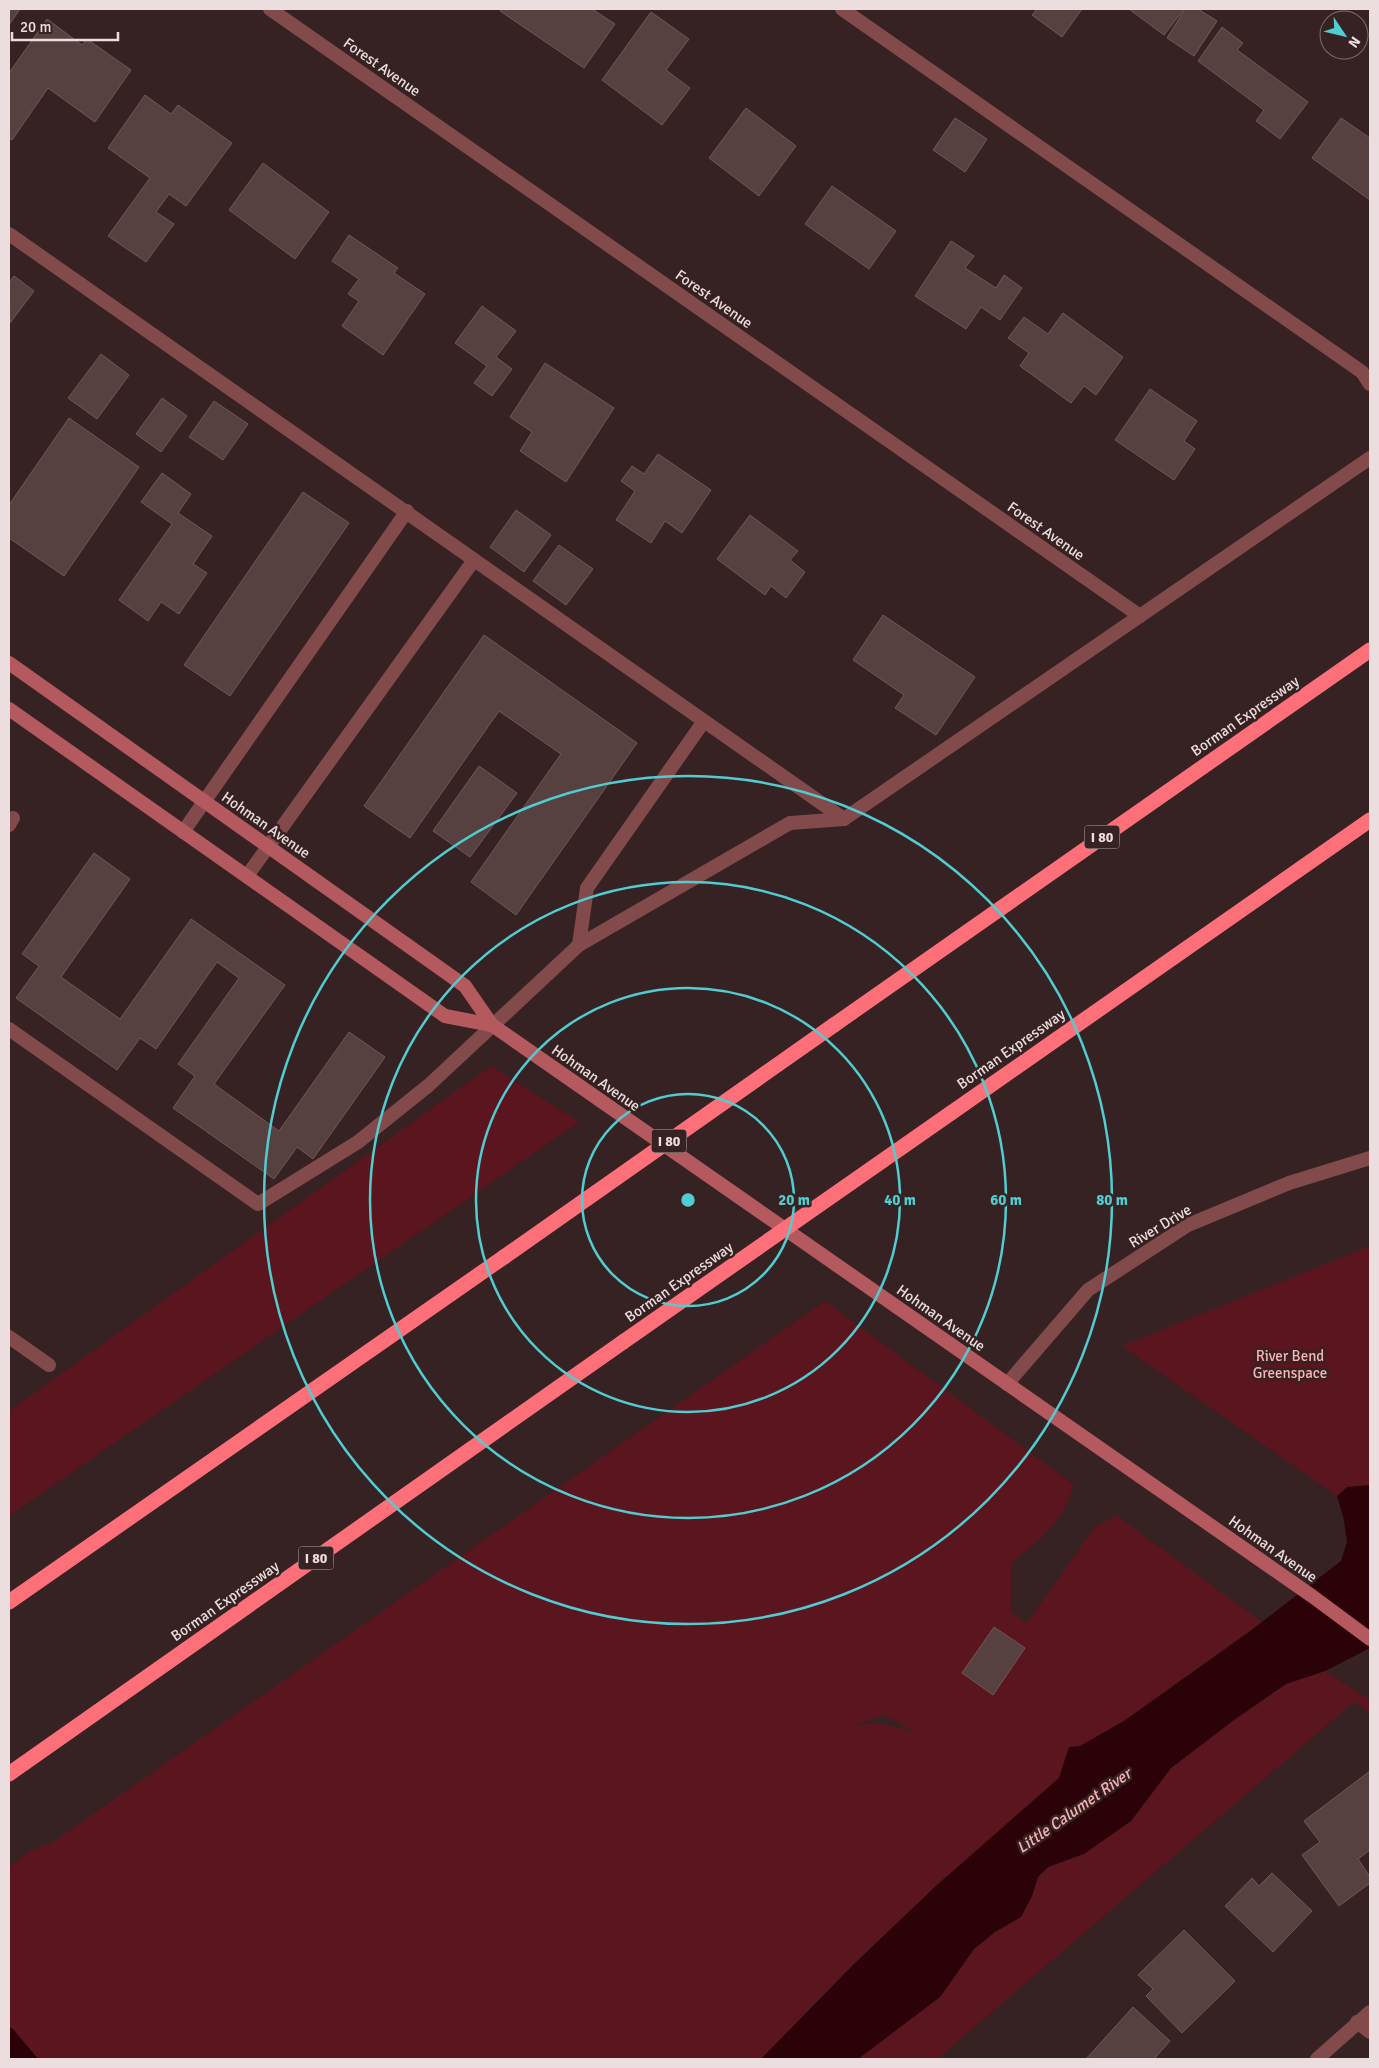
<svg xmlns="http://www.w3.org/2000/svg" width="1379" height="2068" viewBox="0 0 1379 2068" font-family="Signika,sans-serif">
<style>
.green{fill:#5b151e;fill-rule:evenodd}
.water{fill:#2a0207}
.building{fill:#564040;stroke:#705858}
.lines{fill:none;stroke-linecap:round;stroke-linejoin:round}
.service{stroke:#824a4b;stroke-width:14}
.minor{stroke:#824a4b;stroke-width:14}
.tertiary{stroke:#824a4b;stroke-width:14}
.secondary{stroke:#b45a5e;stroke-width:14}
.motorway{stroke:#fd7079;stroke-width:15}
.motorway-bridge{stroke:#fd7079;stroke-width:15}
.ring{fill:none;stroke:#51ccd1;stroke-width:2.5}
.labels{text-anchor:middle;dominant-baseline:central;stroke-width:5;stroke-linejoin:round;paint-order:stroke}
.shield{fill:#362222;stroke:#b5a6a6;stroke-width:1}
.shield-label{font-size:14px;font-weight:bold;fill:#ecdede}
.street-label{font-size:15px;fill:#ecdede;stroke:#362222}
.park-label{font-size:15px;fill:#fcb3b4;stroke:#362222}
.water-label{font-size:16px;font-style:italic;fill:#fbb2b3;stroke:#362222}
.centre{fill:#51ccd1;stroke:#362222;stroke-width:2.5}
.ring-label{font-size:15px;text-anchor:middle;font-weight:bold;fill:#51ccd1;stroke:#362222;stroke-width:5;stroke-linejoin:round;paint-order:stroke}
</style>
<rect width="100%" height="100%" fill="#362222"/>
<g class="green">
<polygon points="491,1066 579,1122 9,1516 9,1411"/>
<polygon points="1370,1246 1370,1485 1347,1487 1337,1496 1122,1346"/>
<path d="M825 1301 1073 1484C1069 1517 1036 1544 1011 1563V1612L1027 1623 1094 1528 1116 1515 1262 1622 1124 1721 1080 1746 1069 1747 1059 1778 937 1885 854 1964 761 2059H38L13 2029 9 2027V1867L29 1852 53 1842ZM884 1715 913 1731 914 1732 878 1723 853 1726Z"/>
<polygon points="1325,1671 1370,1700 1370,1713 1354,1702 937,2059 858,2059 940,1997 974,1949 995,1932 1021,1917 1032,1896 1038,1877 1048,1867 1131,1821 1171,1768 1234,1720 1286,1684"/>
</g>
<g class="water">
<polygon points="1370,1485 1370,1648 1325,1671 1286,1684 1234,1720 1171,1768 1131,1821 1084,1854 1048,1867 1038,1877 1032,1896 1021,1917 995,1932 974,1949 940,1997 858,2059 761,2059 854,1964 937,1885 1059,1778 1069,1747 1080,1746 1124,1721 1249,1632 1341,1561 1347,1542 1344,1520 1337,1496 1347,1487"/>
<polygon points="9,2027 13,2029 38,2059 9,2059"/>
</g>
<g class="building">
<polygon points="9,9 20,9 9,25"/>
<polygon points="502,9 592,9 615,24 584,68 500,11"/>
<polygon points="1037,9 1082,9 1062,37 1032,15"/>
<polygon points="1129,9 1184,9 1164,35"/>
<polygon points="1185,9 1198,9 1217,21 1194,56 1167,38"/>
<polygon points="651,12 689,39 666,70 690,88 662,125 602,80"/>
<polygon points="47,19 82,45 87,39 131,70 95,122 48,88 12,140 9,138 9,73"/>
<polygon points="1222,27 1243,43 1237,50 1308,102 1280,139 1256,121 1264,110 1198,61"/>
<polygon points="145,95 171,114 178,105 232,143 186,206 169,194 156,212 174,224 146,262 108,236 150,178 108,148"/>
<polygon points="746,108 796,146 759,196 709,158"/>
<polygon points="955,118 987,139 965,172 933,150"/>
<polygon points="1341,118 1370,138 1370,200 1312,158"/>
<polygon points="263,163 329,212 295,259 229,210"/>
<polygon points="832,186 896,231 869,269 805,224"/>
<polygon points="349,235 398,268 394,273 425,294 383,355 342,326 359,301 348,294 359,279 332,261"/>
<polygon points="951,241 974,256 965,268 996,288 1004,275 1022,288 1000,320 981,307 966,329 915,296"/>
<polygon points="14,276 34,291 10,323 9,283"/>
<polygon points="482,306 516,331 496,357 512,369 492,396 474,383 487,366 455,343"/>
<polygon points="1063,313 1123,357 1096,395 1084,386 1071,403 1020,366 1029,353 1008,338 1024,317 1048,334"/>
<polygon points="101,354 129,375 97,419 68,398"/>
<polygon points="545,363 614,408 566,482 520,451 532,432 510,417"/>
<polygon points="1150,389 1197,421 1184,441 1195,449 1174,480 1115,440"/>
<polygon points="162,398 187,416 161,452 136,434"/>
<polygon points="214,401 248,424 223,460 189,437"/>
<polygon points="69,418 139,467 64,576 9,538 9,505"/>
<polygon points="658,454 711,490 682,533 665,521 651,543 616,520 635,491 621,481 632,466 644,474"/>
<polygon points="162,473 191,494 178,513 212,536 193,564 207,573 179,614 161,602 148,621 119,600 172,524 141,502"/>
<polygon points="303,492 349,523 230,696 184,665"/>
<polygon points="516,510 551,535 524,572 490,547"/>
<polygon points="750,515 798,551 790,560 805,572 786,598 771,586 765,595 717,559"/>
<polygon points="559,545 593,569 566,605 533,581"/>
<polygon points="883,615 975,677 936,735 895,708 904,695 853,660"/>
<polygon points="484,635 637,743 516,915 471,882 561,754 499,711 410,838 364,806"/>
<polygon points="479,766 517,793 470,857 433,831"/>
<polygon points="94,853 130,879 61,977 120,1019 191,919 285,985 214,1084 279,1131 349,1032 385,1057 313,1159 297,1147 274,1179 173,1108 195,1076 178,1064 239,978 217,962 156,1049 140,1038 117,1070 16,998 39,966 22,954"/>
<polygon points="994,1627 1025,1648 993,1695 962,1673"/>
<polygon points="1370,1771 1370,1850 1358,1859 1370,1877 1370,1883 1339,1906 1302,1855 1320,1842 1304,1821"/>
<polygon points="1272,1873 1312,1911 1273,1952 1225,1906 1252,1878 1259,1886"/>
<polygon points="1184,1930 1235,1981 1182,2033 1146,1996 1153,1989 1138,1975"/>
<polygon points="1133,2007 1170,2041 1154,2059 1086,2059"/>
</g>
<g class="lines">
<g class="service">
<polyline points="842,9 1362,372 1370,384"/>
<polyline points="9,234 844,819"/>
<polyline points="9,825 13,818"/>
<polyline points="183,832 407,511"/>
<polyline points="247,876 474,560"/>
<polyline points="579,945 587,888 704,721"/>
<polyline points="9,1029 258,1204 358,1142 429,1085 579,945 790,823 844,819 1370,458"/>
<polyline points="1357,2022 1370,2032"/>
</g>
<g class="minor">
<polyline points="270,9 1140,616"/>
<polyline points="9,1337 49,1365"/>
<polyline points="1317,2059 1370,2012"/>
</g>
<polyline class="tertiary" points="1007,1384 1088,1290 1188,1225 1289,1183 1370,1158"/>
<g class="secondary">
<polyline points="9,663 465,986 492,1025 1312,1596 1370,1639"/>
<polyline points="9,709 445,1016 492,1025"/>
</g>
<g class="motorway">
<polyline points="834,1025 1370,650"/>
<polyline points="951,1113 1370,820"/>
<polyline points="9,1602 504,1257"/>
<polyline points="9,1774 623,1342"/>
</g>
<g class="motorway-bridge">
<polyline points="504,1257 834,1025"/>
<polyline points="623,1342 951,1113"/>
</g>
</g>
<g class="ring">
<circle cx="688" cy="1200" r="106"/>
<circle cx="688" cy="1200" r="212"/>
<circle cx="688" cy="1200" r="318"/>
<circle cx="688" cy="1200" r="424"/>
</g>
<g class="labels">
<g class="shield">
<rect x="1084.5" y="825.5" width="35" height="23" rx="4"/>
<rect x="651.5" y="1129.5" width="35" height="23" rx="4"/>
<rect x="298.5" y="1546.5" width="35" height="23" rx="4"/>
</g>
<g class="shield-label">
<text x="1102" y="837">I 80</text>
<text x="669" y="1141">I 80</text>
<text x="316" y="1558">I 80</text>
</g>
<g class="street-label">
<text transform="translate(382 67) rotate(35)">Forest Avenue</text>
<text transform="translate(714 299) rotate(35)">Forest Avenue</text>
<text transform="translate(1046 531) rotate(35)">Forest Avenue</text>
<text transform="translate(1245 716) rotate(-35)">Borman Expressway</text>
<text transform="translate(266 825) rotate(35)">Hohman Avenue</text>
<text transform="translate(1011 1049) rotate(-35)">Borman Expressway</text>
<text transform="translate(596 1078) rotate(35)">Hohman Avenue</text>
<text transform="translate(1160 1226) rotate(-31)">River Drive</text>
<text transform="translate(679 1282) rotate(-35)">Borman Expressway</text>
<text transform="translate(941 1318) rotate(35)">Hohman Avenue</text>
<text transform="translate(1273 1549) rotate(35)">Hohman Avenue</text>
<text transform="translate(225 1601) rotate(-35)">Borman Expressway</text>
</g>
<g class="park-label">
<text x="1290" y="1356">River Bend<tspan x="1290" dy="17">Greenspace</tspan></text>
</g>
<g class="water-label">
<text transform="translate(1074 1811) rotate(-35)">Little Calumet River</text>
</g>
</g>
<circle cx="688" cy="1200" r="8" class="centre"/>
<g class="ring-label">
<text x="794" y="1205">20 m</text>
<text x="900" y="1205">40 m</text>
<text x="1006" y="1205">60 m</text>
<text x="1112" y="1205">80 m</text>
</g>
<rect width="1379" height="2068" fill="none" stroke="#ecdede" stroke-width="20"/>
<g transform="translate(1344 35) rotate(125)"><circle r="24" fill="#362222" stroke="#7f6d6d"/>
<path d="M0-4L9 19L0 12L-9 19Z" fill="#51ccd1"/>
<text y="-8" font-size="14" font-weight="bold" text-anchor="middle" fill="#ecdede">N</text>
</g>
<path d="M12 32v8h106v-8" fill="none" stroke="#ecdede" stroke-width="2.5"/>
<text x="20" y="32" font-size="15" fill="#ecdede" stroke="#362222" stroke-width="4" paint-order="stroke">20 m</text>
</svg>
